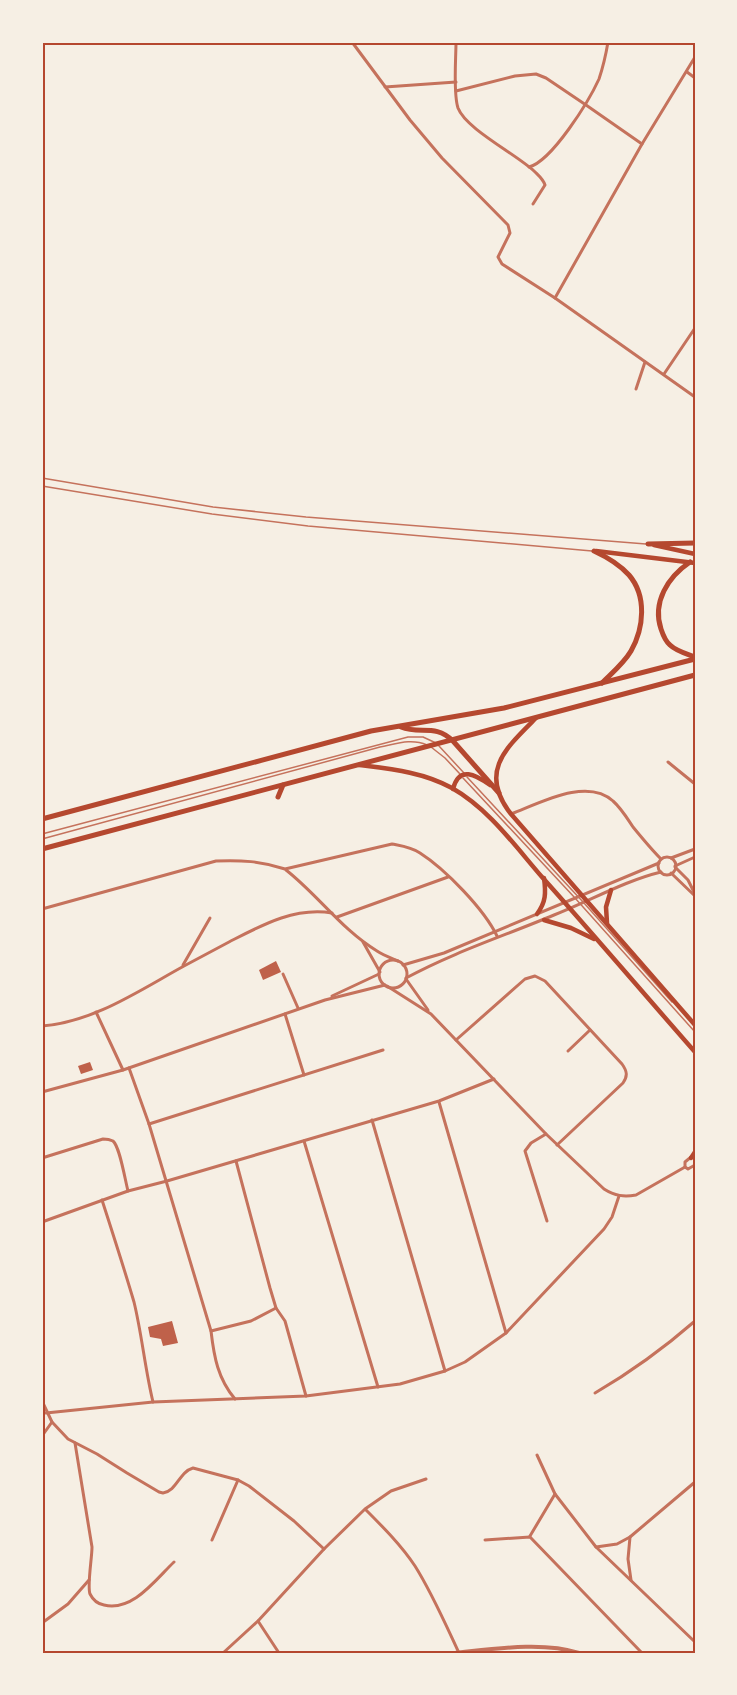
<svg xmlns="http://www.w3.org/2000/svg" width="737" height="1695" viewBox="0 0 737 1695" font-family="Literata,serif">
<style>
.building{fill:#bf614a}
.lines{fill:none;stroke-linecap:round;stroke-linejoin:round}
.service{stroke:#c5725c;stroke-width:1.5}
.minor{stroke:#c5725c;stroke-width:3}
.tertiary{stroke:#c5725c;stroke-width:4}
.secondary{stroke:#b5482f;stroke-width:4.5}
.trunk{stroke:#b5482f;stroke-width:5}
.neatline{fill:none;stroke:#b5482f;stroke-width:2}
</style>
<rect width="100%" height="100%" fill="#f6efe4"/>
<g class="building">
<polygon points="276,961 281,972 263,980 259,970"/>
<polygon points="90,1062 93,1070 81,1074 78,1066"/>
<polygon points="172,1321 178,1343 163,1346 161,1339 150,1337 148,1327"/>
</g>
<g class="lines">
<g class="service">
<polyline points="42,478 213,507 306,517 646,544"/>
<polyline points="42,486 212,514 308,526 592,551"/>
<polyline points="439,746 464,773"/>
<polyline points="431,747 445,758 460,774"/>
<polyline points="467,777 584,903 672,1002"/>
<polyline points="463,778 575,898 695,1032"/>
<polyline points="42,834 408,737 423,737 436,743"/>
<path d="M42 839 380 747C396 744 411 738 427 745"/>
</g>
<g class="minor">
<polyline points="352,42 410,120 442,158 508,225 510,233 498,257 502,264 555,298 695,397"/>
<path d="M456 42C456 59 453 93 458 108 466 129 516 154 534 171 539 176 543 179 545 185L533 204"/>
<polyline points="687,72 695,78"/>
<polyline points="385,87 456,82"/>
<polyline points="456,91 515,76 536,74 546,78 586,105 642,144"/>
<path d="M529 167C552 161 589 101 599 79 603 67 606 54 608 42"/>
<polyline points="555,298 642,144 695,57"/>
<polyline points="664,374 695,328"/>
<polyline points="636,389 645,362"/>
<polyline points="668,762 695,784"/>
<path d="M511 814C540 803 587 777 613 801 621 808 627 818 633 827 642 838 651 849 661 859"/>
<circle cx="667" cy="866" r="9"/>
<polyline points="671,858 695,849"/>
<polyline points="675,866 695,857"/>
<polyline points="675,867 688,880 695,894"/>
<path d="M286 870C318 895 342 930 377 951 383 955 391 958 398 961"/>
<polyline points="671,873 695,896"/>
<path d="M42 909 216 861C241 860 261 861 285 869L392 844C402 846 411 847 420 853 445 869 484 909 497 936"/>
<polyline points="337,917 448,877"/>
<polyline points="363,942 380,972"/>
<circle cx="393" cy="974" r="14"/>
<polyline points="183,965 210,918"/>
<polyline points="403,965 444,953 659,863"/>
<polyline points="283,974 298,1008"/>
<path d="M406 978C454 952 504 936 554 915 590 901 624 881 661 872"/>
<polyline points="406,979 428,1010"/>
<path d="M387 986 431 1014 546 1134 604 1189C615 1196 624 1197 636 1195L685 1167 688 1169 695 1165"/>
<polyline points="332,996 379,974"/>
<polyline points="96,1012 123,1070"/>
<polyline points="285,1014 304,1075"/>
<path d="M42 1026C94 1022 140 990 184 966 199 958 214 950 229 942 262 925 294 907 332 913"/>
<path d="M456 1040 525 979 535 976 545 981 622 1064C627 1071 628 1076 623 1083L557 1145"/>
<polyline points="568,1051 590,1030"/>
<path d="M129 1068 149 1124 211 1331C214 1357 218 1379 235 1399"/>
<polyline points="42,1092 123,1070 325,1000 385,985"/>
<polyline points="439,1102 506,1333"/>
<polyline points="372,1120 445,1371"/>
<polyline points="149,1124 383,1050"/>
<polyline points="546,1134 531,1143 525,1151 547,1221"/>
<polyline points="304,1141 378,1387"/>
<path d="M42 1158 103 1139C107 1139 109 1139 113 1141 120 1147 125 1180 128 1191"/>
<polyline points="236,1161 270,1288 276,1308 285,1321 306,1396"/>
<polyline points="685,1167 685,1162 691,1157"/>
<path d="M102 1200C113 1234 124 1268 134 1302 142 1335 145 1369 153 1402"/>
<polyline points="42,1222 128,1191 167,1181 439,1101 494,1079"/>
<polyline points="211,1331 251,1321 276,1308"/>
<path d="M595 1393C631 1372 664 1348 695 1321"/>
<path d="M42 1401 52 1422 68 1439 97 1454 127 1473 159 1492 163 1493C177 1491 179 1472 193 1468L238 1480 249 1486 294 1521 324 1549"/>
<polyline points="46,1413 153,1402 306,1396 400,1384 445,1371 465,1362 506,1333 604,1229 612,1217 619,1196"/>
<polyline points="42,1436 52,1422"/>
<path d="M75 1443 92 1547C92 1558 87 1586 90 1594 93 1600 98 1604 104 1605 133 1612 156 1579 174 1562"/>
<polyline points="537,1455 555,1494 596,1547 695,1642"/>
<path d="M366 1510C383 1527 401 1545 415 1566 432 1593 445 1623 459 1653"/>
<polyline points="530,1536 555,1494"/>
<polyline points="630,1537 628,1559 631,1580"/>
<polyline points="212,1540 238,1480"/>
<polyline points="485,1540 530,1537 642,1653"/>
<polyline points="596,1547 617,1544 630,1537 695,1482"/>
<polyline points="258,1621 279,1653"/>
<polyline points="42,1623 68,1604 89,1580"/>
<polyline points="223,1653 258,1621 324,1549 365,1509 391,1491 426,1479"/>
</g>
<path class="tertiary" d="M455 1653C493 1649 543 1641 579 1653"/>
<g class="secondary">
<polyline points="654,545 695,554"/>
<polyline points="596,551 695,563"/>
<path d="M536 718C506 748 478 772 511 814L695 1025"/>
<path d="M359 765C391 769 423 772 452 788 489 809 515 846 542 877 594 935 644 994 695 1052"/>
<path d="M453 789C459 765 476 775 490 785"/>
<path d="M537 914C546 902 546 893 544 878"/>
<polyline points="544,920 571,928 594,939"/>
<polyline points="607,923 606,907 611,890"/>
<polyline points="691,1158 695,1152"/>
</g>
<g class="trunk">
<polyline points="648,544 695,543"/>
<path d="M594 551C607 557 619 564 629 575 647 596 644 628 631 651 624 663 612 673 602 683"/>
<path d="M690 562C668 577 652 602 661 629 663 635 665 641 670 645 676 651 687 654 695 657"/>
<path d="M401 727C420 735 435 723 453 741L499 793"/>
<polyline points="278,797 283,785"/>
<polyline points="42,819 371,731 504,708 695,659"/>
<polyline points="42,849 695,675"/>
</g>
</g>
<rect width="737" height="1695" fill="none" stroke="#f6efe4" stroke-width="87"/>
<rect x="44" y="44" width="650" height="1608" class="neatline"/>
</svg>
